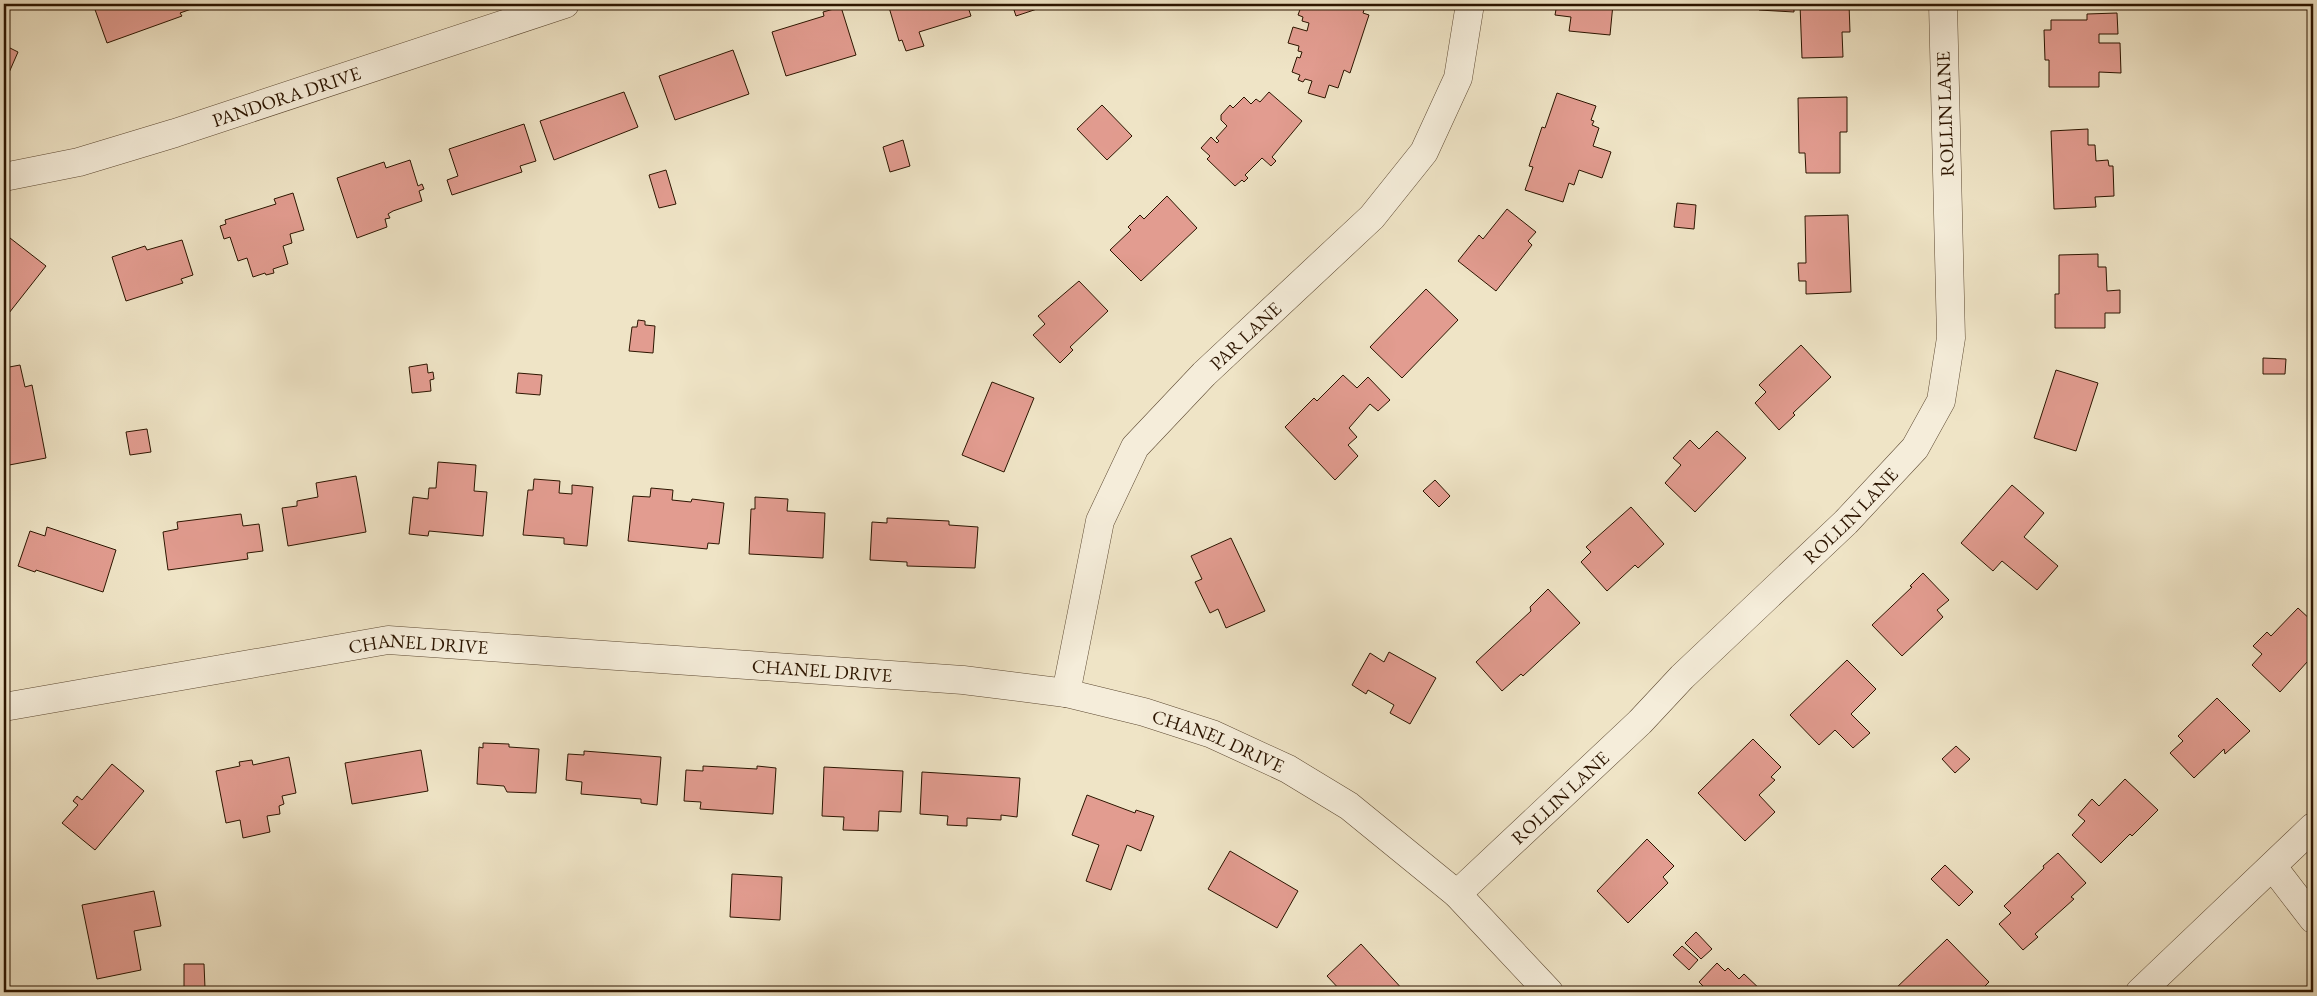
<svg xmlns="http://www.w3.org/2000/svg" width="2317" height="996" viewBox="0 0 2317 996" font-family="'EB Garamond',serif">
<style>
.building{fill:#e29c90;stroke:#2c1500}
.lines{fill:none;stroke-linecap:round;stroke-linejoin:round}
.minor-casing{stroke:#5d4932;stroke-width:29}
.minor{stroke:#f5edda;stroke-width:28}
.labels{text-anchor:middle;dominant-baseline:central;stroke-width:4.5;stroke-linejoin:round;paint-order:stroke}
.street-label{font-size:19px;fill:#2c1500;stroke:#f5edda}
</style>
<rect width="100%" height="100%" fill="#efe4c6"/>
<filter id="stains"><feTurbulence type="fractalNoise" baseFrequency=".004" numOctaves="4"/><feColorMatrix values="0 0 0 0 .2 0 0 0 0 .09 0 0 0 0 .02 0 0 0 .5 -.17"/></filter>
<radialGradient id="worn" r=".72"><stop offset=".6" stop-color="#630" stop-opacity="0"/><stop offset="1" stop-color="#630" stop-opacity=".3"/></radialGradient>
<g class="building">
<polygon points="93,4 196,4 197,7 180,13 182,16 107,43"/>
<polygon points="888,4 967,4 971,16 919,32 924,46 906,51 902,40 899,41"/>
<polygon points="1012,4 1052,4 1016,16"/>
<polygon points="1302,4 1366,4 1363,13 1369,15 1350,73 1344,70 1338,88 1329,85 1325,98 1308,93 1312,81 1305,79 1303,82 1298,80 1300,75 1292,72 1297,57 1300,58 1302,52 1298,51 1299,46 1288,43 1293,27 1307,31 1309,23 1302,21 1303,17 1298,15"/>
<polygon points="1557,4 1613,4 1610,35 1569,31 1571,17 1555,15"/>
<polygon points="1760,4 1794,4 1794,12 1759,10"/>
<polygon points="1800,4 1849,4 1850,32 1842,32 1843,57 1802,58"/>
<polygon points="841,7 856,55 786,76 772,32 824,16 823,12"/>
<polygon points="2117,13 2118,34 2099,34 2099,43 2120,43 2121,73 2099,72 2099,87 2049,87 2049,60 2045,60 2044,30 2051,30 2051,20 2087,20 2087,14"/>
<polygon points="4,45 18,52 4,84"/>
<polygon points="733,50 749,94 675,120 659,76"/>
<polygon points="624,92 638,127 554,160 540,121"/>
<polygon points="1269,92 1302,121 1272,157 1276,161 1271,166 1262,158 1245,175 1248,178 1244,182 1242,180 1235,186 1207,159 1210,156 1201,148 1211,137 1217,143 1219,141 1216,138 1227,126 1221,120 1221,115 1230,105 1233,108 1244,97 1251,104 1256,99 1260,102"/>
<polygon points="1557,93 1596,106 1591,120 1594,121 1592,125 1599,128 1593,146 1611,152 1602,178 1579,170 1574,185 1569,183 1563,202 1525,190 1533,167 1529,166 1542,127 1545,128"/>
<polygon points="1847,97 1847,132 1840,132 1840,173 1806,173 1805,153 1799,153 1798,98"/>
<polygon points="1102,105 1132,136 1107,160 1077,129"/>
<polygon points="524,124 536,161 520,166 522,172 452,195 447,180 458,176 449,149"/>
<polygon points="2088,129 2088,145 2095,145 2096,161 2108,160 2109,166 2113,166 2114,196 2095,197 2096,207 2054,209 2051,131"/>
<polygon points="903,140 910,166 890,172 883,147"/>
<polygon points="410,160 418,186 422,184 424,189 419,191 422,201 393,211 388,214 390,218 385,219 387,227 357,238 337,178 384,162 386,168"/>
<polygon points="666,170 676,204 659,208 649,175"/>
<polygon points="293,193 304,230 290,234 292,243 283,246 288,264 273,269 274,273 266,275 265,273 253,277 247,258 238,261 230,237 224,239 220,226 226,224 225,220 276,204 274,199"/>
<polygon points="1167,196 1197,228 1141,281 1110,250 1131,230 1128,227 1140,215 1144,219"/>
<polygon points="1677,203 1696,205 1694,229 1674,227"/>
<polygon points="1507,209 1536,232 1528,241 1532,245 1496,291 1458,261 1479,235 1483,239"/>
<polygon points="1848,215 1851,292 1806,294 1806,281 1799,281 1798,263 1806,263 1805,216"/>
<polygon points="10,238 46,266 9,313 4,310 4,246"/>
<polygon points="182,240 193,275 181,279 183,283 126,301 112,257 145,246 147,250"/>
<polygon points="2098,254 2098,267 2106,267 2107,291 2120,290 2120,313 2105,313 2105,328 2055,328 2055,294 2059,294 2059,255"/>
<polygon points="1079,281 1108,311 1070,347 1073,350 1060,363 1033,335 1045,324 1038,316"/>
<polygon points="1426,289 1458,320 1402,378 1370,347"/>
<polygon points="638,320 645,321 645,325 655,326 653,353 629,351 632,327 637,327"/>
<polygon points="1801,345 1831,377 1793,413 1795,415 1779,430 1755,403 1766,392 1759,385"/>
<polygon points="2263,358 2286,359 2285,374 2263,374"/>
<polygon points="427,364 428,373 433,372 434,379 430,380 431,391 412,393 409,367"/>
<polygon points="20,365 25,387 32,385 46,458 4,466 4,368"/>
<polygon points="2056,370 2098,383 2076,451 2034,438"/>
<polygon points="518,373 542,375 540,395 516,393"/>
<polygon points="1343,375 1357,388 1368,377 1390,400 1378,411 1370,404 1349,428 1357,437 1348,445 1358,456 1335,480 1285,427 1314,398 1317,401"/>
<polygon points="992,382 1034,398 1004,472 962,455"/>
<polygon points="147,429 151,452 130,455 126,432"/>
<polygon points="1717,431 1746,458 1695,512 1665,483 1681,465 1673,458 1690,440 1699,449"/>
<polygon points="438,462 476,465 474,491 487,492 483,536 429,531 428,536 409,534 413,497 428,499 429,488 436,488"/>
<polygon points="356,476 366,532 288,546 282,508 297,506 297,501 318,497 316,483"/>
<polygon points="534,479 560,481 559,493 572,494 572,485 593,487 587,546 564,544 564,538 523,535 528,490 533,490"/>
<polygon points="1435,480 1450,496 1439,507 1423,491"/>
<polygon points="2012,485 2044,513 2024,537 2058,566 2037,590 2002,561 1993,571 1961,543"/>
<polygon points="651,488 673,490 672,500 691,502 692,499 724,503 719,544 708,543 707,549 628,541 633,496 650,497"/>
<polygon points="755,497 788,499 787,511 825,513 823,558 749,554 751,509 755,509"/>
<polygon points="1631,507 1664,544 1638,568 1635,565 1607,591 1581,562 1591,552 1586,547"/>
<polygon points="241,514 243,526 259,524 263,551 247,553 248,559 168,570 163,532 178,529 177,522"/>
<polygon points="887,518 949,521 949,525 978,527 975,568 907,566 907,562 870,560 872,522 887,523"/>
<polygon points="47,527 116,550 103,592 36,570 35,572 18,566 30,531 45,536"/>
<polygon points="1231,538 1265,611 1226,628 1218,609 1210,613 1195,582 1202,579 1191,556"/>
<polygon points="1923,573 1949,600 1937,610 1943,617 1902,656 1872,625 1912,587 1910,586"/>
<polygon points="1548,589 1580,623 1523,676 1521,674 1502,691 1476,662 1531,611 1530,607"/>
<polygon points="2298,608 2313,622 2313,660 2310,663 2308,661 2280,692 2252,665 2262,654 2253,646 2267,632 2271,636"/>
<polygon points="1389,652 1436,678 1410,724 1390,713 1394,705 1368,690 1366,694 1352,685 1370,653 1384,662"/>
<polygon points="1847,660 1876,689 1851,714 1870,733 1853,748 1835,730 1819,745 1790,715"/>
<polygon points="2217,698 2250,731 2225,754 2224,749 2194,778 2170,753 2183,741 2178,736"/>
<polygon points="1753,739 1781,767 1771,777 1775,780 1759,795 1775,812 1745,841 1698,793"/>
<polygon points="483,743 509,744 509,747 539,749 536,793 507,792 504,786 477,784 479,747 483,748"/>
<polygon points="1956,746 1970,759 1955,773 1942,759"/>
<polygon points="421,750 428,791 352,804 345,763"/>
<polygon points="584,751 661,757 657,805 641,803 641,799 581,794 582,782 566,780 568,754 584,755"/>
<polygon points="289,757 296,793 282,796 284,804 279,806 280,814 267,816 270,832 243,838 240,820 226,823 216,771 240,766 239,762 252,760 253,765"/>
<polygon points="112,764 144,791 95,850 62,823 78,805 73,801 77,796 82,800"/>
<polygon points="703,766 757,769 757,766 776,768 773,814 700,809 701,802 684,801 686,770 703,771"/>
<polygon points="824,767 903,771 901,812 879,811 878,831 843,830 844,817 822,816"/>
<polygon points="922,772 1020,778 1017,817 1001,815 1001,820 967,818 967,826 947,825 948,816 920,814"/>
<polygon points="2125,779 2158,810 2132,836 2130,834 2101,863 2072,835 2085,821 2078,815 2092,799 2099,806"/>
<polygon points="1087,795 1135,813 1136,810 1154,816 1141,851 1127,845 1111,890 1086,881 1099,845 1072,835"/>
<polygon points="1647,839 1674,866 1663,877 1668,883 1628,923 1597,891"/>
<polygon points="1230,851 1298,891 1277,928 1208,889"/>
<polygon points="2058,853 2086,883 2071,897 2074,899 2035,934 2038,937 2023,950 1999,924 2011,913 2004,906 2044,868 2043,866"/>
<polygon points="1945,865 1973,892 1959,906 1931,879"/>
<polygon points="732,874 782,877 780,920 730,917"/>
<polygon points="154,891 161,926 134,931 141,970 97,979 82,905"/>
<polygon points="1696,932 1712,949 1701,959 1685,943"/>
<polygon points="1947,939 1989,982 1979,992 1892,992"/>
<polygon points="1361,944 1405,992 1342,992 1327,976"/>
<polygon points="1682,946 1698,960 1689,970 1673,955"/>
<polygon points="1717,963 1725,971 1728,968 1739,979 1744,974 1763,992 1701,992 1705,988 1699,982"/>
<polygon points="184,964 204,964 205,988 184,988"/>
</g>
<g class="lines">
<g class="minor-casing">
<g id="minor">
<path id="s1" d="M4 177 79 162 175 133 565 4"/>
<path id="s2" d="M1066 693 1100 521 1135 447 1204 374 1372 217 1424 152 1458 78 1470 4"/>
<path id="s3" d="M4 707 388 640 963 680 1066 693 1144 712 1212 734 1288 769 1349 806 1457 894 1549 992"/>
<polyline points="2273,867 2313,919"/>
<path id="s4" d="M1457 894 1640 722 1682 677 1846 522 1915 448 1941 401 1951 338 1943 4"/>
<polyline points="2140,992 2313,827"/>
</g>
</g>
<use href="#minor" class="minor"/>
</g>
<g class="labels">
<g class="street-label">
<text stroke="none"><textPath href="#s1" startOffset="294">PANDORA DRIVE</textPath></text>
<text transform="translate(1945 114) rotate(-92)">ROLLIN LANE</text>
<text stroke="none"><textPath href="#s2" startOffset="414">PAR LANE</textPath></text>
<text stroke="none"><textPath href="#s4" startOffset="546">ROLLIN LANE</textPath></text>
<text stroke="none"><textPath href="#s3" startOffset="420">CHANEL DRIVE</textPath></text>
<text stroke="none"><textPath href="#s3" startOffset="825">CHANEL DRIVE</textPath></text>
<text stroke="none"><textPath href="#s3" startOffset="1230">CHANEL DRIVE</textPath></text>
<text stroke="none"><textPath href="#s4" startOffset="141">ROLLIN LANE</textPath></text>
</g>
</g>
<rect width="2317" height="996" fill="none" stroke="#efe4c6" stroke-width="20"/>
<rect x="5" y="5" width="2307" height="986" fill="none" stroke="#2c1500" stroke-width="2.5"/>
<rect x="10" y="10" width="2297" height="976" fill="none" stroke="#2c1500"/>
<rect width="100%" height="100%" filter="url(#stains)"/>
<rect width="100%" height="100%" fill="url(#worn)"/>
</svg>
